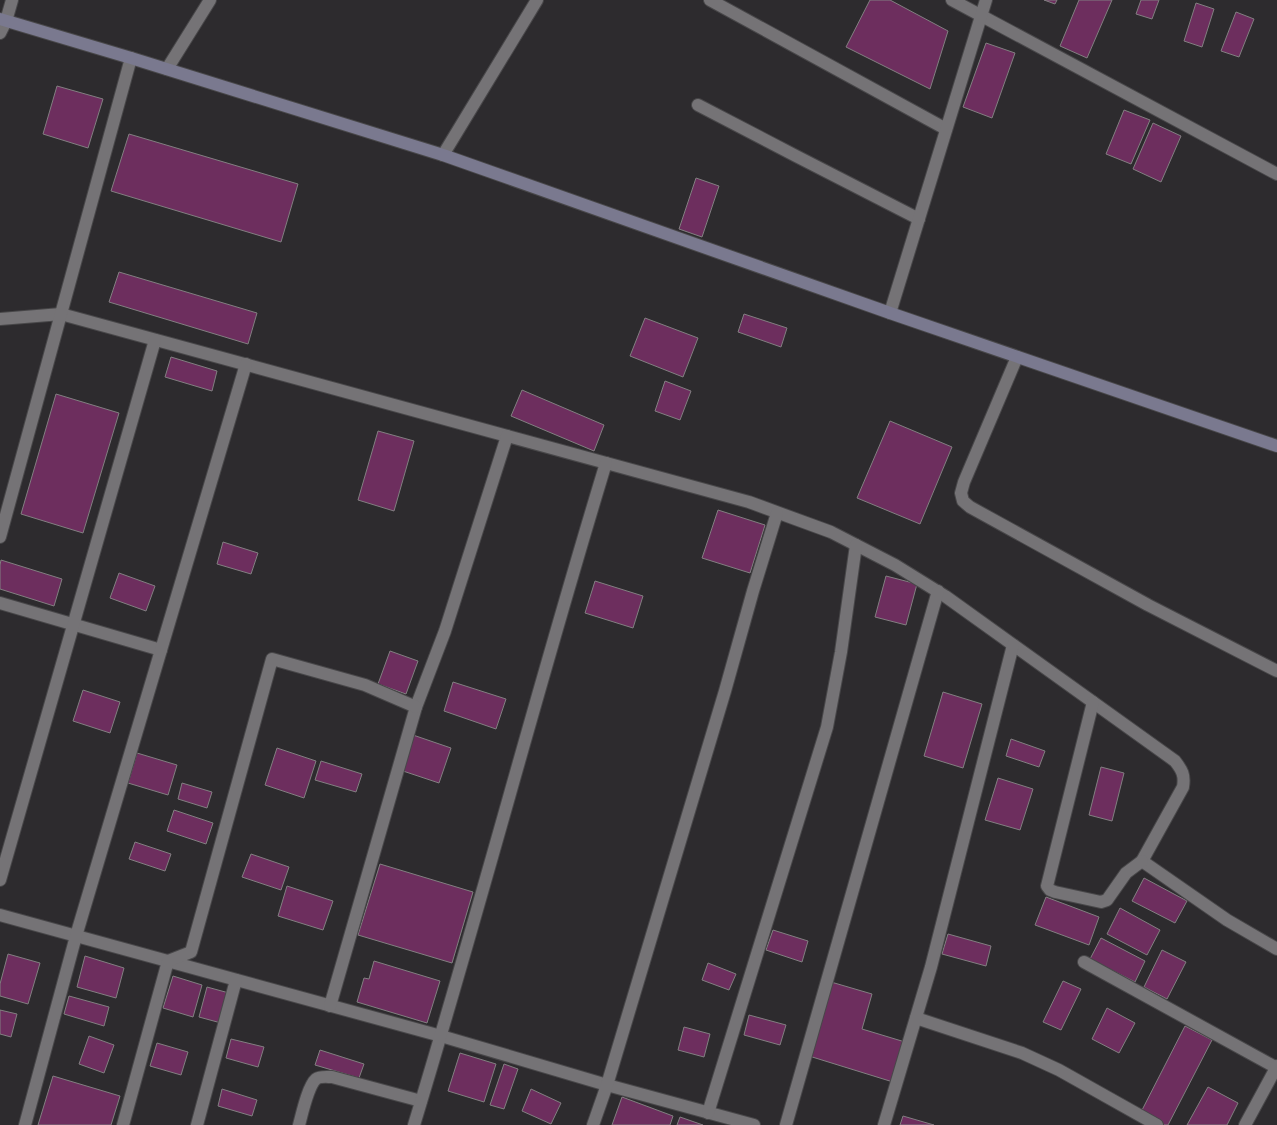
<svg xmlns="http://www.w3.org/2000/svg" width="1277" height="1125" viewBox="0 0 1277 1125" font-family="'IBM Plex Sans',sans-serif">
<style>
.building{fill:#6d2e5e;stroke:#827f81}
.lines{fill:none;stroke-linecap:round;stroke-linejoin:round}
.street-casing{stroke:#484749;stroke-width:14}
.secondary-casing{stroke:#484749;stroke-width:14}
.street{stroke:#757376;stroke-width:12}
.secondary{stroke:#7a798f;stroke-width:12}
</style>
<rect width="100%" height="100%" fill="#2d2b2e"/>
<g class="building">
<polygon points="870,0 890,0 948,31 930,89 846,47"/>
<polygon points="1044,0 1057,0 1055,4"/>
<polygon points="1079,0 1112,0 1087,58 1060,46"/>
<polygon points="1141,0 1159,0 1152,19 1136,14"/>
<polygon points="1196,3 1214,9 1202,47 1184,41"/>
<polygon points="1236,12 1254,19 1239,57 1221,51"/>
<polygon points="986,43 1015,53 992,118 963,107"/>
<polygon points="57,86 103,99 88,148 43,134"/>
<polygon points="1124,110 1150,120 1131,164 1106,154"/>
<polygon points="1153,123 1181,136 1161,182 1133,169"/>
<polygon points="129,134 298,184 281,242 111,191"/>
<polygon points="696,178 719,186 702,237 679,229"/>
<polygon points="119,272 257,313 248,344 109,302"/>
<polygon points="744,314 787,328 781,347 738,332"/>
<polygon points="645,318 698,338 683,377 630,356"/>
<polygon points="171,357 217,371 212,391 165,377"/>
<polygon points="665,381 691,391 680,420 655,411"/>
<polygon points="522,390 604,425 594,451 511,416"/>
<polygon points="56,394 119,413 83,533 21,514"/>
<polygon points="890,421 952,447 920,524 857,498"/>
<polygon points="378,431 414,441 394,511 358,500"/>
<polygon points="718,510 765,525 750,573 702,558"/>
<polygon points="223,542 258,553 251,574 217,564"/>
<polygon points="1,560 62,579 54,606 0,589 0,565"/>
<polygon points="119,573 155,586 146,611 110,598"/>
<polygon points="886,576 917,584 906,625 875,617"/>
<polygon points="595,581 643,596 633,628 585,613"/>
<polygon points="390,651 418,661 406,694 378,684"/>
<polygon points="453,682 506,699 496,729 444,711"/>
<polygon points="83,690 120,702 110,733 73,721"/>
<polygon points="943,692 982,704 963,768 924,756"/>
<polygon points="413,735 451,748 439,783 403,771"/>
<polygon points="1011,739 1045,751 1039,767 1006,756"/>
<polygon points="277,748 316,761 304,798 265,785"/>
<polygon points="137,753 177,765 168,795 128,783"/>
<polygon points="321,761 362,774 356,792 315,780"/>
<polygon points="1101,767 1124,773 1112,821 1089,815"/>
<polygon points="998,778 1033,789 1020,830 985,820"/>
<polygon points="182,783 212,792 207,808 178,799"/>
<polygon points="174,810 213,823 206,844 167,831"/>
<polygon points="135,842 171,854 165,871 129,859"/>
<polygon points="251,854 289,867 281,890 242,877"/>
<polygon points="380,864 473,892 452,963 358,935"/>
<polygon points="1144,878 1187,901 1175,923 1132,901"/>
<polygon points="287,886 333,901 323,930 278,916"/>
<polygon points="1046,897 1099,917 1089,945 1035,925"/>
<polygon points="1120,908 1160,930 1147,955 1107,934"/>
<polygon points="773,930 808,941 802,962 766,950"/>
<polygon points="948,934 991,946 986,966 942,954"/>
<polygon points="1101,938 1145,961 1135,982 1090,959"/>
<polygon points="1162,950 1186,962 1167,999 1144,987"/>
<polygon points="8,954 40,963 28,1004 0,996 0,984"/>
<polygon points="85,956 124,968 116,998 77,987"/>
<polygon points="374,961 440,981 427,1023 357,1002 364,978 369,979"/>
<polygon points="708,963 736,974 729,990 702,980"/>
<polygon points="173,976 202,985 193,1017 163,1008"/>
<polygon points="1063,981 1081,989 1061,1030 1043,1022"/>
<polygon points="831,982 872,994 862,1029 905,1042 893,1082 809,1056"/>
<polygon points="207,987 229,993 221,1023 199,1017"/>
<polygon points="69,996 109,1007 104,1026 64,1014"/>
<polygon points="1107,1008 1135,1023 1119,1053 1092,1039"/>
<polygon points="0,1010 17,1014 11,1037 0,1034"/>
<polygon points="749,1015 786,1025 780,1045 744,1035"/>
<polygon points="1185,1026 1212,1040 1168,1125 1162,1125 1140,1114"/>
<polygon points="684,1027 710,1034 704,1057 678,1050"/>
<polygon points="89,1036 114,1045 104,1073 79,1064"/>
<polygon points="231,1039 264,1047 258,1067 226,1058"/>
<polygon points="157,1043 188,1052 181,1075 150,1066"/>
<polygon points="320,1050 364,1064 359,1078 315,1065"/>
<polygon points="460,1053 496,1064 484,1102 448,1091"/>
<polygon points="504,1064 518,1069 504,1109 490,1105"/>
<polygon points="53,1076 120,1096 111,1125 38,1125"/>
<polygon points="1208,1087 1238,1103 1227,1125 1187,1125"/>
<polygon points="222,1089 257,1100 252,1116 218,1106"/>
<polygon points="531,1089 561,1103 551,1124 522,1111"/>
<polygon points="622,1097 673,1116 670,1125 612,1125"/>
<polygon points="903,1116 934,1125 900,1125"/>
<polygon points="680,1117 703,1125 677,1125"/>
</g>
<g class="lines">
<g class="street-casing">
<g id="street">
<polyline points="710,0 946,129"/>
<polyline points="952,0 1277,174"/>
<polyline points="0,33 6,21 12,0"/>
<polyline points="167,69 210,0"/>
<polyline points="698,105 796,156 919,219"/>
<polyline points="443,155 537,0"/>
<polyline points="890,313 986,0"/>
<path d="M0 319 61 314 749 502 831 532 895 565 945 596 1175 761C1182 770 1185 775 1183 787L1142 861 1227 920 1277 949"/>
<polyline points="1017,357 964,482 961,493 963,501 970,507 1148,605 1277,671"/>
<polyline points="0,537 131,58"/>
<polyline points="0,603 161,650"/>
<polyline points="1093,702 1047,886 1050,890 1055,892 1101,902 1107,900 1126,873 1142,861"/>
<polyline points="0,880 155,340"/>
<polyline points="0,915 441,1036 607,1085 754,1125"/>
<polyline points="1084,962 1277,1068"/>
<polyline points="330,1006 416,707 445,631 507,436"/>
<polyline points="916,1018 1022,1053 1059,1070 1157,1125"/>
<polyline points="708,1113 827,727 841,652 856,545"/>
<polyline points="25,1125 76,936 246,364"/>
<polyline points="123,1125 168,961 191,952 272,659 365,685 416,707"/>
<polyline points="197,1125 236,980"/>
<path d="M299 1125C302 1114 308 1086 316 1079 320 1076 326 1077 332 1077L421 1101"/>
<path d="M414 1125C481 905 539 682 606 463"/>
<polyline points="593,1125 607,1085 725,691 753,591 777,513"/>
<polyline points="786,1125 938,591"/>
<polyline points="884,1125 931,967 1013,645"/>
<polyline points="1245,1125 1277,1066"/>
</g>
</g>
<g class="secondary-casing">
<polyline id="secondary" points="0,19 131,58 443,155 890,313 1277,446"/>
</g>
<use href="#street" class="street"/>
<use href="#secondary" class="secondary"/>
</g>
</svg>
